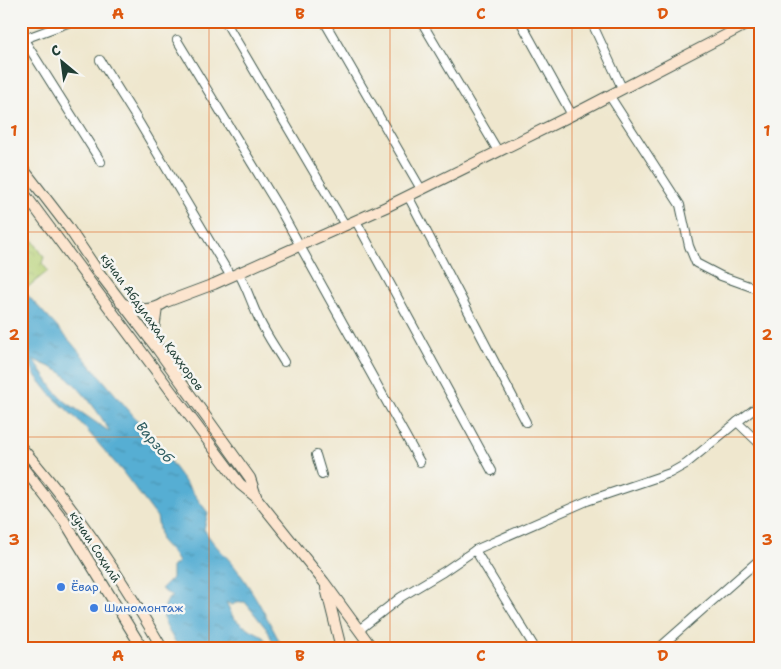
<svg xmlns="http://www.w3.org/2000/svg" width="781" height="669" viewBox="0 0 781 669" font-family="'Shantell Sans',sans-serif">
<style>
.park{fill:url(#park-crowns);stroke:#6b8756}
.water{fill:url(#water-ripples);stroke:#3a7684;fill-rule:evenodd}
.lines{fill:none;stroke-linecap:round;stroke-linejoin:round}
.street-casing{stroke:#3e564b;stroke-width:10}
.secondary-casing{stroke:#3e564b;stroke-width:12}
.street{stroke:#fff;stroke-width:8}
.secondary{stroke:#fce5cf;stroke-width:10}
.grid{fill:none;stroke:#de580e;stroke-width:1;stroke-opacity:0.55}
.shop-dot{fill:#3f7fe0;stroke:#f6f6f2;stroke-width:2}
.labels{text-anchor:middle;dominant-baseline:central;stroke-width:5;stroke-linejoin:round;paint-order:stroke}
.street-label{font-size:12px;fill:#1f3d34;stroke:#f6f6f2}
.shop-label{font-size:12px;fill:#366cbe;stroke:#f6f6f2;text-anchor:start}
.water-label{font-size:14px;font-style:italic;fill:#305f64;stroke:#f6f6f2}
.neatline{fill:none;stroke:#de580e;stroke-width:2}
.grid-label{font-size:16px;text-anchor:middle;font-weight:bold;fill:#de580e}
</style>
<defs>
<pattern id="park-crowns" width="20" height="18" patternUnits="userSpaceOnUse" patternTransform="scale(1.25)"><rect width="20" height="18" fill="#b7d177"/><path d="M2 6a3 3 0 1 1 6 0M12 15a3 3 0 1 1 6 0" fill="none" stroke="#9db468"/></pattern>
<pattern id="water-ripples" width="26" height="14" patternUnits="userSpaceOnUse" patternTransform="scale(1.25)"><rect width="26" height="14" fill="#56aed3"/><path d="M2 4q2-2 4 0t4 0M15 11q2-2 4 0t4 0" fill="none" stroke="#478fac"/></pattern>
</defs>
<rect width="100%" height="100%" fill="#f6f6f2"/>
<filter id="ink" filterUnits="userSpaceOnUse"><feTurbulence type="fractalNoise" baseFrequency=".02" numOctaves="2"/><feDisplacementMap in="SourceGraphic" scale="10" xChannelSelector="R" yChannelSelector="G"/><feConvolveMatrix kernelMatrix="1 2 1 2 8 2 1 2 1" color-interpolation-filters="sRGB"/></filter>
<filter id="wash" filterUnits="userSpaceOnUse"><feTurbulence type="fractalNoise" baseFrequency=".0096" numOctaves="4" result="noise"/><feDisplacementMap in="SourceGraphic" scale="20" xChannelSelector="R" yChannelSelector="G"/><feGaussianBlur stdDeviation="1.12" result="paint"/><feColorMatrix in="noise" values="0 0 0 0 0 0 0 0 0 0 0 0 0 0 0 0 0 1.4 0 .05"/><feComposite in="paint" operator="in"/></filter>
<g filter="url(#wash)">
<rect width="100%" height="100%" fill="#efe7ce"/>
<polygon class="park" points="21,223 44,257 42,263 48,271 28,287 21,279"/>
<path class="water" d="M21 288 69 340 155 441 208 513 204 529C214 547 227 555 238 571 256 595 269 622 283 648H275L268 631 245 602H238L232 605 226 602 233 617 242 625 261 635 273 648H247L231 637 232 648H179C169 630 156 618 169 598L173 597 161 589 172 578V567L178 562 173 554 161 541 157 517 122 471 79 421 51 395 34 374 30 360 21 349ZM33 359C41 364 55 368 62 373 79 386 100 413 110 432L66 402 54 390Z"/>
</g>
<g filter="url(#ink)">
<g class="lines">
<g class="street-casing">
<g id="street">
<polyline points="225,21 345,225"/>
<polyline points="324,21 421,189"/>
<polyline points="421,21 498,151"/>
<polyline points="520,21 572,115"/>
<polyline points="591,21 622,88"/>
<polyline points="21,35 101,162"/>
<polyline points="24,39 73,21"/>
<polyline points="177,40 279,208 420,462"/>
<polyline points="100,60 137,119 231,277"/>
<polyline points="609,95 680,205 689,246 696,263 721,276 760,290"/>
<polyline points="408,196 526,422"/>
<polyline points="356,221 492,471"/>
<path d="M239 274C247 288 251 302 258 317 265 333 275 347 284 362"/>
<polyline points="760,405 737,422 760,444"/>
<polyline points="316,455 322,475"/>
<polyline points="475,550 535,648"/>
<polyline points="359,630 401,597 443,572 475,550 587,501 670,473 686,464 737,422"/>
<polyline points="659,648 760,559"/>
</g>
</g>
<g class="secondary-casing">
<g id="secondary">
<polyline points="21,166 68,227 97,270 158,350 250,478 256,496"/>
<polyline points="21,189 240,484 256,497 324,582 372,648"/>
<path d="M121 303C138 309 150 313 166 302L214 284 386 207 572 115 753 21"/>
<polyline points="157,308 154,329 158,349"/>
<path d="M21 447C75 508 121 577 162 648"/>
<polyline points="21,465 65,522 142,648"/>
<polyline points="326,588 341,648"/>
</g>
</g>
<use href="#street" class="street"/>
<use href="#secondary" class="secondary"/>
</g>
</g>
<path class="grid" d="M209 21V648M390 21V648M572 21V648M21 232H760M21 437H760"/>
<g class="shop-dot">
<circle cx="61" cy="587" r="5"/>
<circle cx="94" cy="608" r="5"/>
</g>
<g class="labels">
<g class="street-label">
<text transform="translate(152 322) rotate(54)">кӯчаи Абдулаҳад Қаҳҳоров</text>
<text transform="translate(95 547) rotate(57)">кӯчаи Соҳилӣ</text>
</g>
<g class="shop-label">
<text x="71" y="587">Ёвар</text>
<text x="104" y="608">Шиномонтаж</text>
</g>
<g class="water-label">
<text transform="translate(155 442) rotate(50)">Варзоб</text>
</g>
</g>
<rect width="781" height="669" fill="none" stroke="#f6f6f2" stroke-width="55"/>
<g transform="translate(62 62) rotate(331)" stroke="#f6f6f2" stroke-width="4" paint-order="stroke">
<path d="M0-4L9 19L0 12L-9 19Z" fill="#1f3d34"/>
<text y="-8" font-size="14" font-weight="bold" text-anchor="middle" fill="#1f3d34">С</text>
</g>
<rect x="28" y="28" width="726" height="614" class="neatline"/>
<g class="grid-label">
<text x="118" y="19">A</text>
<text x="300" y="19">B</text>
<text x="481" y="19">C</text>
<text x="663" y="19">D</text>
<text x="14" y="136">1</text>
<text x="767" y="136">1</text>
<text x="14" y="340">2</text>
<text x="767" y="340">2</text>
<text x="14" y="545">3</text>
<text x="767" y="545">3</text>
<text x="118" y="661">A</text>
<text x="300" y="661">B</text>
<text x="481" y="661">C</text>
<text x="663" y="661">D</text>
</g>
</svg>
